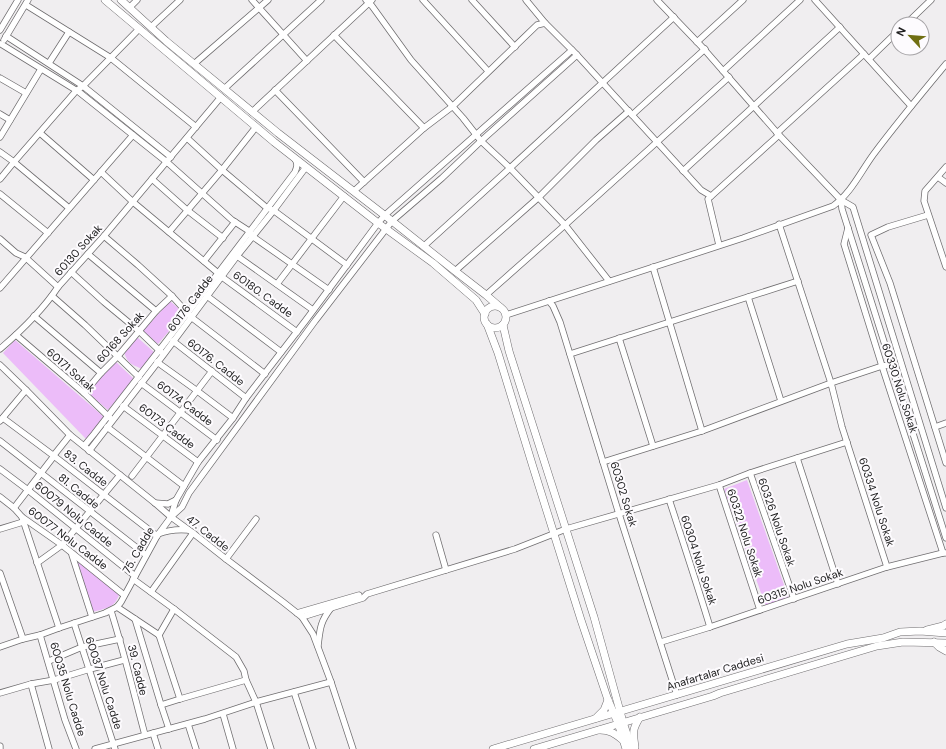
<svg xmlns="http://www.w3.org/2000/svg" width="946" height="749" viewBox="0 0 946 749" font-family="'DM Sans',sans-serif">
<style>
.green{fill:#ecbcf9}
.lines{fill:none;stroke-linecap:round;stroke-linejoin:round}
.minor-casing{stroke:#706e70;stroke-width:7}
.major-casing{stroke:#706e70;stroke-width:8}
.minor{stroke:#fff;stroke-width:5.5}
.major{stroke:#fff;stroke-width:7}
.labels{text-anchor:middle;dominant-baseline:central;stroke-width:4;stroke-linejoin:round;paint-order:stroke}
.street-label{font-size:11px;fill:#202021;stroke:#fdfbfe}
</style>
<rect width="100%" height="100%" fill="#f0eef0"/>
<g class="green">
<polygon points="170,301 178,308 181,317 158,344 143,331"/>
<path d="M137 337 154 352 142 369C131 364 128 364 124 352Z"/>
<polygon points="15,340 104,417 86,439 3,353"/>
<polygon points="115,361 134,379 108,410 87,392"/>
<polygon points="747,480 789,599 766,607 724,489"/>
<path d="M75 558 119 595C114 609 105 608 93 612Z"/>
</g>
<g class="lines">
<g class="minor-casing">
<g id="minor">
<polyline points="252,0 307,61"/>
<polyline points="366,0 372,6 411,60 463,118 481,141 510,168 565,225 609,281"/>
<polyline points="423,0 488,71"/>
<polyline points="472,0 515,47"/>
<polyline points="526,0 545,23"/>
<polyline points="657,0 703,48 779,135 841,200 853,207 946,508"/>
<polyline points="815,0 911,106"/>
<polyline points="26,5 111,58 196,127"/>
<polyline points="130,7 137,0"/>
<polyline points="906,24 931,0"/>
<polyline points="151,27 180,0"/>
<polyline points="0,30 18,0"/>
<polyline points="334,35 424,128"/>
<polyline points="6,36 83,86 171,157"/>
<polyline points="4,40 28,0"/>
<polyline points="697,42 743,0"/>
<polyline points="1,44 79,92 168,163 232,220 249,231 252,236 329,290"/>
<polyline points="869,59 898,31"/>
<polyline points="49,63 69,32"/>
<polyline points="194,64 268,0"/>
<polyline points="723,71 800,0"/>
<polyline points="0,78 26,93"/>
<polyline points="224,89 321,0"/>
<polyline points="275,90 364,182"/>
<polyline points="252,112 372,0"/>
<polyline points="0,114 10,120"/>
<polyline points="632,115 705,49"/>
<polyline points="40,133 94,180"/>
<polyline points="777,133 864,54"/>
<polyline points="0,137 41,69"/>
<polyline points="187,138 222,170 267,208 273,210 347,265"/>
<polyline points="0,152 14,162 69,208"/>
<polyline points="946,167 925,191 924,201 946,267"/>
<polyline points="683,171 840,27"/>
<polyline points="101,172 133,202 218,273 222,277 297,332"/>
<polyline points="938,177 946,183"/>
<polyline points="0,179 14,162 76,91 83,86 139,29"/>
<polyline points="152,179 187,210 223,238"/>
<polyline points="354,191 424,128 453,106 537,25 545,23 577,55 701,190 711,196"/>
<polyline points="0,194 48,233"/>
<polyline points="841,200 842,209 946,538"/>
<polyline points="928,215 888,227 871,235 890,283 946,463"/>
<polyline points="779,224 831,383 842,427 887,567"/>
<polyline points="848,228 844,244 882,366 943,553"/>
<polyline points="169,232 222,170 256,127"/>
<polyline points="104,236 138,265 172,296 191,317 265,374"/>
<polyline points="0,239 16,253 25,257 58,287"/>
<polyline points="719,245 708,199 779,135"/>
<polyline points="424,246 510,168 674,17"/>
<polyline points="88,254 156,311"/>
<polyline points="237,256 313,310"/>
<polyline points="204,261 235,222"/>
<polyline points="653,267 702,431"/>
<polyline points="455,271 539,197 596,140 629,111"/>
<polyline points="71,272 104,302 139,331 161,352"/>
<polyline points="277,284 344,196"/>
<polyline points="0,288 133,135"/>
<polyline points="486,295 565,225 729,77"/>
<polyline points="52,296 85,325 139,377"/>
<polyline points="207,296 281,352"/>
<polyline points="748,297 781,401"/>
<polyline points="549,301 553,306 560,322 619,514 677,695"/>
<path d="M506 315 743 238 833 206C851 193 860 173 873 155 896 124 921 94 946 64"/>
<polyline points="34,316 101,373"/>
<polyline points="16,335 84,393 110,418"/>
<polyline points="619,338 653,446"/>
<polyline points="173,341 246,398"/>
<path d="M0 349C21 331 42 311 58 287L104 236 221 97"/>
<polyline points="570,354 798,281"/>
<polyline points="157,362 196,390 233,418"/>
<polyline points="0,365 26,390 70,435 155,503 171,517 193,533 226,559 283,602 302,617 313,634 331,682 353,749"/>
<polyline points="141,383 217,440"/>
<polyline points="84,393 101,373 118,356 156,311 172,296"/>
<polyline points="123,406 198,462"/>
<polyline points="3,418 54,456 157,536"/>
<polyline points="0,421 26,390"/>
<polyline points="107,427 184,486"/>
<polyline points="935,427 946,423"/>
<polyline points="0,441 146,555"/>
<path d="M84 446 94 434 168 339 295 172C297 167 298 164 295 159"/>
<polyline points="89,451 164,354 237,256 274,210 306,167"/>
<polyline points="54,455 70,435"/>
<polyline points="797,458 838,584"/>
<polyline points="603,462 702,431 831,383 882,366 891,365"/>
<polyline points="0,469 28,490 135,576"/>
<polyline points="750,473 794,599"/>
<polyline points="132,476 212,371"/>
<polyline points="719,485 760,610"/>
<polyline points="0,497 14,508 22,517 62,545 124,595"/>
<path d="M669 499C683 542 697 584 710 627"/>
<polyline points="155,503 168,504 176,500"/>
<polyline points="14,508 54,456"/>
<polyline points="171,516 176,500 198,462 233,418 246,398 306,320 378,223 385,215 572,50"/>
<polyline points="22,517 59,628"/>
<polyline points="0,529 23,522"/>
<path d="M158 534C168 530 177 529 188 530"/>
<polyline points="436,535 446,570"/>
<polyline points="72,555 92,617"/>
<polyline points="226,559 256,519"/>
<polyline points="37,563 62,545 120,475"/>
<polyline points="0,573 23,639"/>
<polyline points="133,579 174,609 236,657 244,671 246,680 256,702 271,749"/>
<polyline points="151,592 193,533"/>
<polyline points="117,607 159,635 180,699"/>
<path d="M111 611C124 652 134 694 145 735"/>
<polyline points="297,613 359,595"/>
<polyline points="302,617 363,598 367,594 515,549 566,529 719,485 750,473 847,442"/>
<polyline points="135,619 161,705"/>
<polyline points="74,623 115,749"/>
<polyline points="40,635 65,720 76,749"/>
<polyline points="159,635 174,609"/>
<polyline points="661,642 710,627 887,567 943,553 946,553"/>
<path d="M318 646C320 629 320 622 331 608"/>
<polyline points="0,647 23,639 40,635 59,628 105,613 117,607 121,602 157,536 171,517 182,507 189,493 315,321 392,221 442,178 481,141 577,55"/>
<polyline points="49,661 82,647 120,639"/>
<polyline points="31,684 49,749"/>
<polyline points="294,692 313,749"/>
<polyline points="0,693 31,684 54,680 90,669 124,660"/>
<polyline points="223,714 233,749"/>
<polyline points="188,724 196,749"/>
<polyline points="169,729 161,705 180,699 246,680"/>
<polyline points="153,733 158,749"/>
<polyline points="0,746 0,749"/>
<polyline points="95,749 205,719 256,702 331,682"/>
</g>
</g>
<g class="major-casing">
<g id="major">
<polyline points="105,0 274,142 378,223 433,263 469,294 476,300 485,314"/>
<polyline points="121,0 166,41 278,133 392,221 455,271 486,295 500,307"/>
<circle cx="495" cy="317" r="11"/>
<polyline points="487,324 498,353 533,467 581,620 608,700 618,723 626,749"/>
<polyline points="503,325 509,351 594,617 623,722 629,740 633,749"/>
<polyline points="927,630 943,626 946,624"/>
<polyline points="934,642 939,647 946,651"/>
<polyline points="596,718 604,710 608,700"/>
<path d="M600 730C611 730 615 734 624 741"/>
<path d="M635 747C633 732 632 730 640 717"/>
<polyline points="493,749 847,644 883,638 900,632 920,631 946,633"/>
<polyline points="534,749 713,696 720,693 877,646 903,642 946,643"/>
</g>
</g>
<use href="#minor" class="minor"/>
<use href="#major" class="major"/>
</g>
<g class="labels">
<g class="street-label">
<text transform="translate(78 250) rotate(-48)">60130 Sokak</text>
<text transform="translate(263 294) rotate(36)">60180. Cadde</text>
<text transform="translate(190 303) rotate(-53)">60176 Cadde</text>
<text transform="translate(120 337) rotate(-48)">60168 Sokak</text>
<text transform="translate(216 362) rotate(38)">60176. Cadde</text>
<text transform="translate(71 370) rotate(41)">60171 Sokak</text>
<text transform="translate(900 388) rotate(72)">60330 Nolu Sokak</text>
<text transform="translate(185 403) rotate(37)">60174 Cadde</text>
<text transform="translate(167 426) rotate(37)">60173 Cadde</text>
<text transform="translate(86 468) rotate(38)">83. Cadde</text>
<text transform="translate(79 491) rotate(39)">81. Cadde</text>
<text transform="translate(624 494) rotate(73)">60302 Sokak</text>
<text transform="translate(877 502) rotate(72)">60334 Nolu Sokak</text>
<text transform="translate(74 514) rotate(39)">60079 Nolu Cadde</text>
<text transform="translate(777 522) rotate(71)">60326 Nolu Sokak</text>
<text transform="translate(208 533) rotate(38)">47. Cadde</text>
<text transform="translate(745 533) rotate(72)">60322 Nolu Sokak</text>
<text transform="translate(68 538) rotate(37)">60077 Nolu Cadde</text>
<text transform="translate(138 550) rotate(-60)">75. Cadde</text>
<text transform="translate(699 560) rotate(72)">60304 Nolu Sokak</text>
<text transform="translate(800 586) rotate(-19)">60315 Nolu Sokak</text>
<text transform="translate(138 670) rotate(76)">39. Cadde</text>
<text transform="translate(715 672) rotate(-17)">Anafartalar Caddesi</text>
<text transform="translate(104 683) rotate(72)">60037 Nolu Cadde</text>
<text transform="translate(68 689) rotate(73)">60035 Nolu Cadde</text>
</g>
</g>
<g transform="translate(910 36) rotate(296)"><circle r="19" fill="#fdfbfe" stroke="#a5a3a6"/>
<path d="M0-3L7 15L0 10L-7 15Z" fill="#706f12"/>
<text y="-6" font-size="11" font-weight="bold" text-anchor="middle" fill="#202021">N</text>
</g>
</svg>
